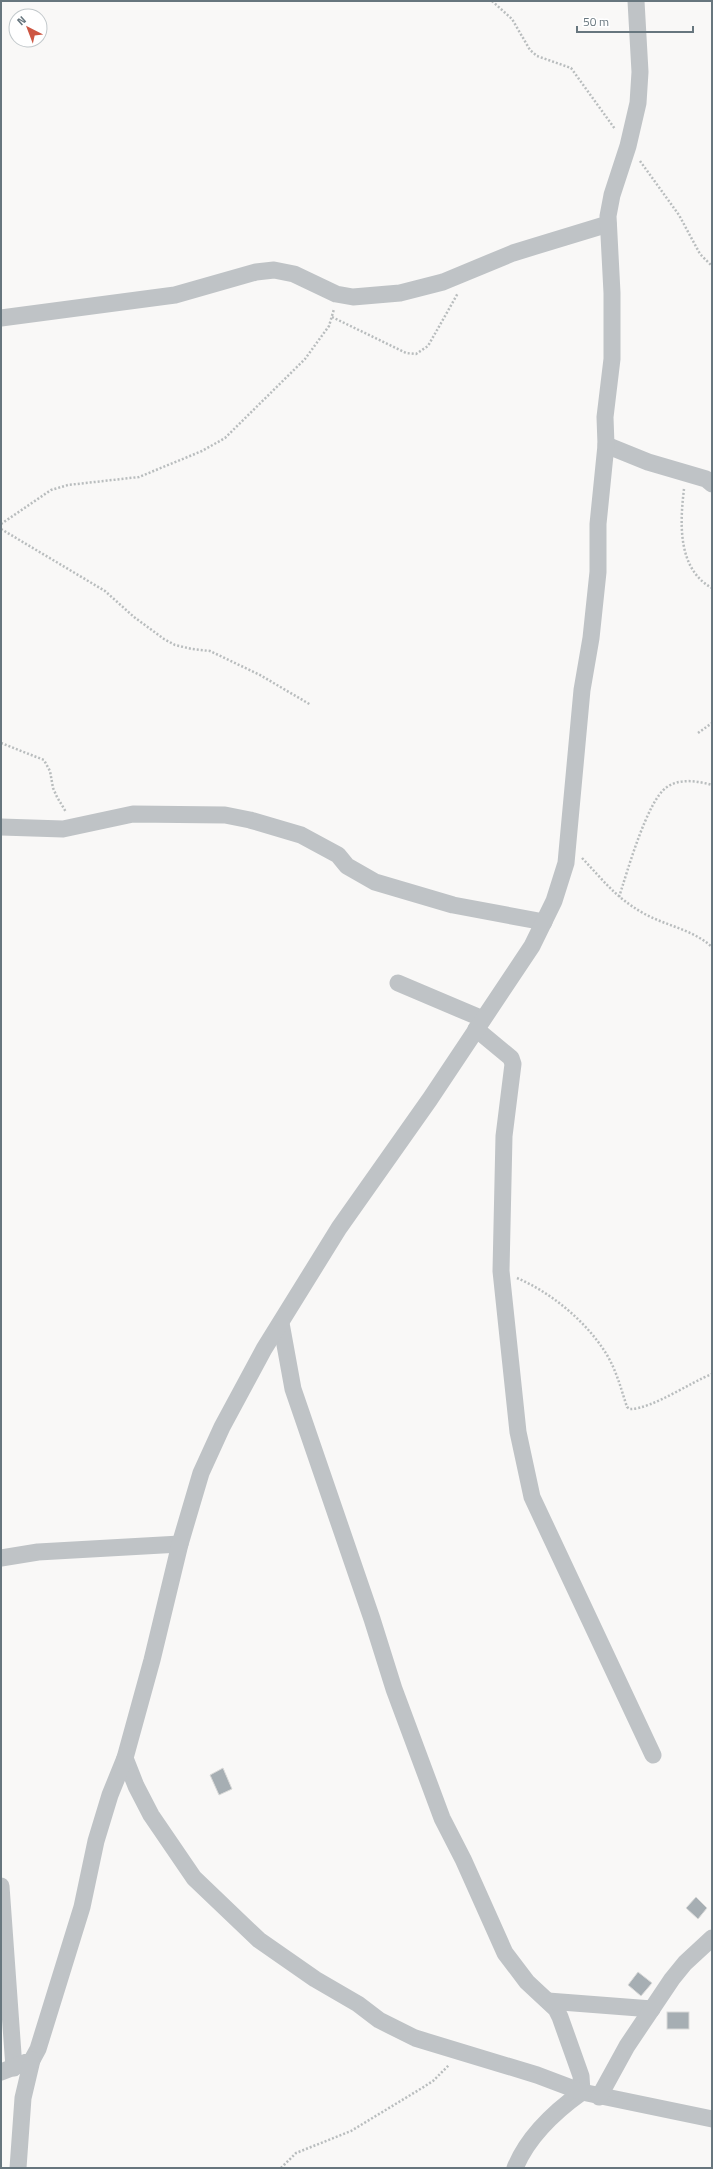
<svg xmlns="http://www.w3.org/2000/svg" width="713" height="2169" viewBox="0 0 713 2169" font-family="'Titillium Web',sans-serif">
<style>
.building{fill:#a6aeb3;stroke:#dadad9}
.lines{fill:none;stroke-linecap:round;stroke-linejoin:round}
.path{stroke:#b9bdbe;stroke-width:2.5;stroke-dasharray:2 2;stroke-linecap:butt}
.minor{stroke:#bfc3c6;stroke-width:17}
</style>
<rect width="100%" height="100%" fill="#f9f8f7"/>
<g class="building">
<polygon points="223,1768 232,1789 219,1795 210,1775"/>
<polygon points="696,1897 707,1908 698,1919 686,1908"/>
<polygon points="638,1972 652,1983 641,1996 628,1985"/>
<rect x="667" y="2012" width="22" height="17"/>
</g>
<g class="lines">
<g class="path">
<polyline points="492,1 512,19 530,50 537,56 571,68 615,129"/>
<polyline points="640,161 679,215 700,254 712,266"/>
<polyline points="332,317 406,353 416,354 428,346 458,293"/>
<path d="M684 489C680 522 677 569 712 588"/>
<polyline points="1,524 51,490 68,485 139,477 202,451 225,438 305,359 329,326 334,309"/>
<polyline points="1,529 105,591 134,617 164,639 175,645 192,649 210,651 260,675 311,705"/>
<polyline points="698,733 712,723"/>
<polyline points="1,743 44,760 50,771 53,788 57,797 66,812"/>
<path d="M582 858C604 881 615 897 643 913 666 926 692 929 712 947"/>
<path d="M619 897C627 873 647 800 667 787 680 778 698 781 712 785"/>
<path d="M517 1278C552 1293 587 1322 607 1355 617 1372 621 1389 627 1407L630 1409C652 1409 691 1382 712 1374"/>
<polyline points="281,2168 296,2153 351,2131 422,2088 433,2081 449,2065"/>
</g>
<g class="minor">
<polyline points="1,318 175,295 256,272 274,270 294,274 336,294 353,297 400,293 443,282 513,253 608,224"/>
<polyline points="606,445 648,462 706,479 712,484"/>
<polyline points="1,827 63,829 133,814 225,815 250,820 301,835 338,855 347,866 375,882 453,905 544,922"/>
<polyline points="398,983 483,1019"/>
<polyline points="476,1029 511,1058 513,1064 504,1136 501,1271 518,1432 532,1497 653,1755"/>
<path d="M281 1323 293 1389 372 1619 394 1689 442 1818 463 1859 505 1953 527 1982 556 2009 560 2017 581 2076 582 2092C554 2112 528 2136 515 2168"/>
<polyline points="1,1558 38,1552 180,1544"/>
<polyline points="125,1758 136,1786 151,1815 194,1878 259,1940 315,1979 358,2004 379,2020 415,2038 537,2075 582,2092 712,2119"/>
<polyline points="1,1886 14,2068"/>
<polyline points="548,2001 652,2009"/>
<polyline points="1,2072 32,2060 38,2049 82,1907 96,1841 110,1795 125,1758 152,1660 180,1544 201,1473 222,1427 264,1349 339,1228 430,1099 532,946 554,901 566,863 582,690 591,638 598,572 598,524 606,445 605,417 612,359 612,293 608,216 612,195 628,146 638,103 640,72 636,1"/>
<polyline points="599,2097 627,2046 672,1979 685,1963 712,1938"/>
<polyline points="18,2168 23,2098 32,2060"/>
</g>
</g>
<rect width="713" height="2169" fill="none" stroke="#67767e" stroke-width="4"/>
<g transform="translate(28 28) rotate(318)"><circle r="19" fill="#ffffff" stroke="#c2c8cb"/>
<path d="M0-3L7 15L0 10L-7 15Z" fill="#cd5642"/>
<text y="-6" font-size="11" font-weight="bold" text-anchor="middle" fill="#67767e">N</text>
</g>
<path d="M577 26v6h116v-6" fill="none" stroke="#67767e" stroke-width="2"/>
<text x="583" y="26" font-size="12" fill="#67767e" stroke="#ffffff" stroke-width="3" paint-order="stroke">50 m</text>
</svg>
